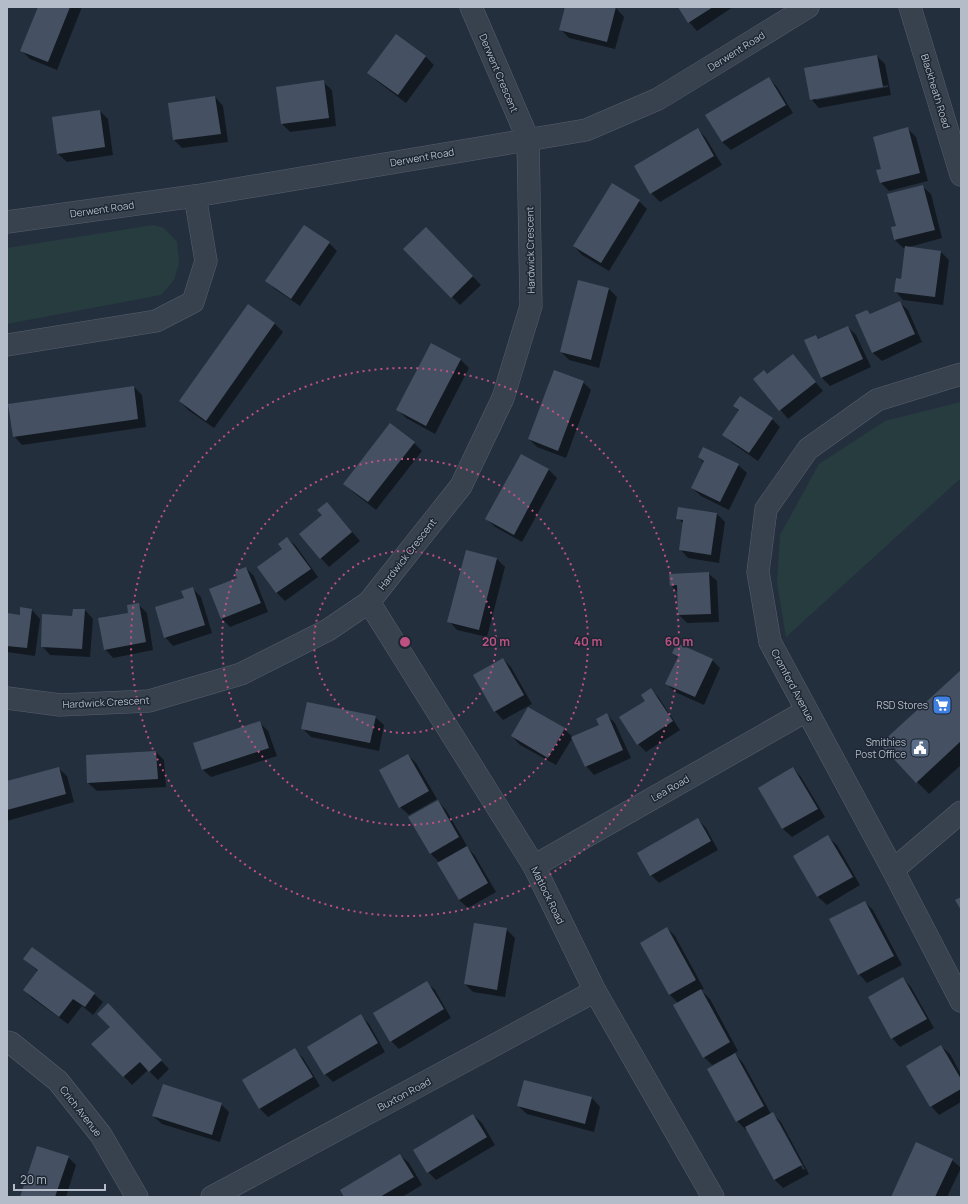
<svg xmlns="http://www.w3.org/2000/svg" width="968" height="1204" viewBox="0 0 968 1204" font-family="Manrope,sans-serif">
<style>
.green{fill:#263c3f}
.shadow{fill:#0007;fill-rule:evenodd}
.building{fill:#455162}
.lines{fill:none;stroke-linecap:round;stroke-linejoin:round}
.minor-casing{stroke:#565f6c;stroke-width:23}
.minor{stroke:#38414e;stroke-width:22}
.ring{fill:none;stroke:#bd5182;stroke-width:2;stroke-dasharray:2 4}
.labels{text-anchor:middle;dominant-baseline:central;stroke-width:3;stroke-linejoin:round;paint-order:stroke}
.street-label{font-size:10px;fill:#b4bcc9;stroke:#1d2633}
.poi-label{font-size:10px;fill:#b4bcc9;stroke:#1d2633;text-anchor:end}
.centre{fill:#bd5182;stroke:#1d2633;stroke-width:2}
.ring-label{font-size:12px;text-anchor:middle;font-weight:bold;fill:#bd5182;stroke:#1d2633;stroke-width:3;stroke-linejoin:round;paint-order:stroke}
</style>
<rect width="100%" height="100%" fill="#242f3e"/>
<g class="green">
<polygon points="153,225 164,228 177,242 179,263 174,280 161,295 7,324 7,248"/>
<polygon points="961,402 961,478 786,637 777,583 780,535 819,464 885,421"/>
</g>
<g class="shadow">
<polygon points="39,7 82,7 57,70 30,59 21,50"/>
<polygon points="566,7 611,7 616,8 624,17 615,49 569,38 560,29"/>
<polygon points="679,7 733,7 697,31 689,22"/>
<polygon points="396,36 426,57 434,65 406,103 377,81 369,73"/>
<path d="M877 56 885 64 891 95 819 108 811 99ZM888 85V87L816 100V98Z"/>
<polygon points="769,78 777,87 793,113 731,150 722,142"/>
<polygon points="323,82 332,90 336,126 290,132 282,124"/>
<polygon points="215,97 223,106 228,142 182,148 174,140"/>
<polygon points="100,111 108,119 113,155 67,162 58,154"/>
<polygon points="698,129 706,138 722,165 660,202 651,193 635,166"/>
<polygon points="908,129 916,137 928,181 889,191 881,183 882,170"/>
<polygon points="922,186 931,194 942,238 906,248 941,252 949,260 943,305 903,300 895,291 901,280 906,247 903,248 895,240 892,228 897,227"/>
<polygon points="639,201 647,209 609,271 582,255 574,246"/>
<polygon points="426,228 481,285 460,305 405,249"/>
<polygon points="329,243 337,251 300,306 275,289 267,281"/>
<polygon points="609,289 617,297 599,368 569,360 561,352"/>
<polygon points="899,302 908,310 922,342 882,361 873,353 856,316 867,311 871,315"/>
<polygon points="248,305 275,324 283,332 214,428 188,410 180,401"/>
<polygon points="848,327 856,335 871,367 830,386 822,378 816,336 820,340"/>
<polygon points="432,345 461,360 469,368 435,434 406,418 398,410"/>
<polygon points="793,355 823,391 788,419 755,379 768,375"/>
<polygon points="583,382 591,390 566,458 537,447 529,439"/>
<polygon points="134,387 142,395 146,427 22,445 14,436"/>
<polygon points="734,406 772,419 780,427 758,461 732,443 724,435 739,411"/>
<polygon points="414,443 422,451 376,510 353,492 344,484"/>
<polygon points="522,455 549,470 557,478 522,542 495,527 487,519"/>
<polygon points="699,457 738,465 747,473 729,510 701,496 692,488 704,463"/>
<polygon points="327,503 360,541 329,567 300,535 323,515"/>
<polygon points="679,508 717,514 725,522 719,563 688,558 680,549 684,524 678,518"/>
<polygon points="287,538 296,546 318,577 285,601 277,593 259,567 283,550"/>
<polygon points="497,559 505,567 487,637 457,630 449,621"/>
<polygon points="246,568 254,576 268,612 230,627 222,619 211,590 238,578"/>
<polygon points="708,573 717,581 719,622 687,623 679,615 678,593 671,585"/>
<polygon points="193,589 201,597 212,633 173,646 165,637 185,598"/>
<polygon points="138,604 147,613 153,650 113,658 105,649 129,613"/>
<polygon points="21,609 32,610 40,619 35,656 7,652 7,614 20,616"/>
<polygon points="85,610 93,619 90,657 50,655 42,646 73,617"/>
<polygon points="673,653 712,660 720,668 704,705 675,692 667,684 678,659"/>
<polygon points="503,659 511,667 532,704 503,720 495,711"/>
<polygon points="961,671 961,765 929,794 917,782"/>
<polygon points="651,689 659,698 680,730 646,752 638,744 646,701"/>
<polygon points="607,715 615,723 631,758 594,775 586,766 600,726"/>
<polygon points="375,717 384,725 379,751 311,737 302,728"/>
<polygon points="260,723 268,731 277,756 211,777 202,769"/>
<polygon points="564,729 573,737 556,765 520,745 512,736"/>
<polygon points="156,752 164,760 166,787 97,791 88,783"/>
<polygon points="408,755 416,763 437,799 409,815 400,807"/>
<polygon points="58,768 67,776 74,802 7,821 7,782"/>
<polygon points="793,768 801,777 825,817 792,837 783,829 759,788"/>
<polygon points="438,801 446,810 467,846 466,846 475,856 496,892 468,908 459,900 439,864 440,863 430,853"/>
<polygon points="698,819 706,828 718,850 659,883 651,875"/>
<polygon points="828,837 837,845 860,885 827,905 818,897 795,856"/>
<polygon points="865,902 873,910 902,965 867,983 859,974"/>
<path d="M667 928 675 936 704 989 701 990 710 999 738 1051 734 1053 743 1063 771 1114 772 1113 781 1122 809 1174 783 1188 775 1180 747 1129 746 1130 737 1121 709 1069 729 1058 728 1057 712 1065 704 1057 678 1003 670 995 641 943ZM777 1122H779L805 1169 803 1170Z"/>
<polygon points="506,929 515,938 505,997 473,992 465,984"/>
<polygon points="33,948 94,994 103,1002 93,1015 82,1006 68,1024 32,998 24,990 38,971 24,959"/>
<polygon points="903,978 911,987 934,1028 900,1047 892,1038 869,998"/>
<polygon points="426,982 435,990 451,1018 399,1049 391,1041"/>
<polygon points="117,1013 169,1069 158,1080 148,1070 132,1085 93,1044 111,1027"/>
<polygon points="361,1016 369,1024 385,1052 333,1082 325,1074"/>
<polygon points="941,1046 950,1054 961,1074 961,1102 939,1115 931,1106"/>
<polygon points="295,1050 303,1058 320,1086 268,1117 260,1109 243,1081"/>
<polygon points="592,1098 600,1107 594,1132 527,1114 518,1106"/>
<polygon points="221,1104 229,1112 220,1142 162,1124 153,1116"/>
<polygon points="473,1115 482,1123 495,1145 436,1180 428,1172"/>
<polygon points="400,1155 409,1163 422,1185 402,1197 346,1197"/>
<polygon points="68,1157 76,1165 66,1197 21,1197"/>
<polygon points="952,1160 961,1168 947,1197 892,1197"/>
</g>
<g class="building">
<polygon points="38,7 70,7 48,62 20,51"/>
<polygon points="565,7 616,7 607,42 559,30"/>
<polygon points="678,7 713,7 688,23"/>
<polygon points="396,34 426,56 398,95 367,73"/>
<polygon points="877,55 883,87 810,100 804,68"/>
<polygon points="769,77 786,105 722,142 705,115"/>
<polygon points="324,80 329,118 281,124 276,87"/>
<polygon points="215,96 221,134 173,140 168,103"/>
<polygon points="100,110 105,147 57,154 52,117"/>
<polygon points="908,127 920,173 880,183 876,170 881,169 873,137"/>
<polygon points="698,128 714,156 650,194 634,166"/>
<polygon points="612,183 640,200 601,263 573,246"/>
<polygon points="923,185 935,230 894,240 891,227 896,226 887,194"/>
<polygon points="304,225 330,242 291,299 265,281"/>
<polygon points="426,227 473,276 451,298 403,249"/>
<polygon points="905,246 941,251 935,297 894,292 896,278 901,279"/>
<polygon points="578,280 609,288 591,360 560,352"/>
<polygon points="900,301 915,334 872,353 855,315 867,310 870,314"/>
<polygon points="248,304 275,323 206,421 179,401"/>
<polygon points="848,326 863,359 821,378 804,340 816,335 818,339"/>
<polygon points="431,343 461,359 426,426 396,410"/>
<polygon points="793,354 816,382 779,411 753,379 764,370 767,374"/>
<polygon points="554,370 584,381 558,451 528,439"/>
<polygon points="134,386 138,419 13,437 8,404"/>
<polygon points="740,396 773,418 749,453 722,435 739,410 733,406"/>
<polygon points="390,423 415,442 368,502 343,484"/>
<polygon points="703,447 739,464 720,502 691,488 704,461 698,457"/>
<polygon points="521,454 549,469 514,535 485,519"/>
<polygon points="327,502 352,532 320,559 299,534 322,515 317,510"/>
<polygon points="678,507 717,513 711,555 679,550 683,520 676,519"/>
<polygon points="287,537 311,569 276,593 257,567 282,549 278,544"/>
<polygon points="466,550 497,558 479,630 447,622"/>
<polygon points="246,567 261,603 221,619 209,589 237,578 235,571"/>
<polygon points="709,572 711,614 678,615 677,585 670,586 669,574"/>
<polygon points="193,587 205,625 164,638 155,607 184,598 181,591"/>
<polygon points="139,603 146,642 104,650 98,618 128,613 127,605"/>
<polygon points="20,607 32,609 27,648 7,646 7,613 20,615"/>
<polygon points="73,609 85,609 82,649 41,647 42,614 72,616"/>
<polygon points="677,643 713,659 695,697 665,684 678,657 672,653"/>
<polygon points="503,658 524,695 494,712 473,675"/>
<polygon points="961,670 961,741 916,783 880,744"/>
<polygon points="651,688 673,721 637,745 619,717 645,701 641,695"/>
<polygon points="307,702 376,716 370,743 301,729"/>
<polygon points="528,707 565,728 548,758 511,736"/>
<polygon points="607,713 623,750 585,767 571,737 599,725 596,719"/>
<polygon points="260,721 269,748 202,770 193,743"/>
<polygon points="156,751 158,779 87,783 86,755"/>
<polygon points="408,754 429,791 399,808 379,770"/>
<polygon points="59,767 66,794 7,810 7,781"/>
<polygon points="793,767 818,809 782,829 758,788"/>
<polygon points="438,800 459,837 430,854 408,817"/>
<polygon points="698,818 711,841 650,876 637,853"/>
<polygon points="828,835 853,877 817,897 793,856"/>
<polygon points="467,846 488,883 459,900 437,863"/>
<polygon points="961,897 961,910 955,900"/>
<polygon points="865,901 894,956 858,975 829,919"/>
<polygon points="474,923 507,928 497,990 464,984"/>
<polygon points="667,927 696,980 669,995 640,943"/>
<polygon points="32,947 95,993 85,1007 73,999 59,1017 23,990 38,970 23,959"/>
<polygon points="903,977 927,1019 891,1039 868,997"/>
<polygon points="427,981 444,1009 390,1042 373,1013"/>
<polygon points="701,989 730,1042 703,1058 673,1005"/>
<polygon points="108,1003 162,1060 149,1072 140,1062 123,1077 91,1044 110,1027 97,1014"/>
<polygon points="361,1014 378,1043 324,1075 307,1047"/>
<polygon points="941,1045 961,1079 961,1089 930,1107 906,1066"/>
<polygon points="295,1048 313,1077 259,1109 242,1080"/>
<polygon points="735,1053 764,1106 736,1122 707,1069"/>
<polygon points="524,1080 592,1097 585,1124 517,1106"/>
<polygon points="163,1084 222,1103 212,1135 152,1116"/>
<polygon points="773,1112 802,1165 774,1180 745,1127"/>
<polygon points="473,1114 487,1137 427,1173 413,1150"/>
<polygon points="916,1142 953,1159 935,1197 891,1197"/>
<polygon points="37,1146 69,1156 55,1197 20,1197"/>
<polygon points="400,1154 414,1177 380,1197 344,1197 340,1190"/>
</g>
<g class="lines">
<g class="minor-casing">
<g id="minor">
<polyline points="910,7 961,175"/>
<polyline points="7,222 195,196 586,130 658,99 808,7"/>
<polyline points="7,345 156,321 193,302 206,261 195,196"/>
<polyline points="961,374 877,400 808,449 766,509 758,572 770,642 893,870 961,1001"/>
<polyline points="369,602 534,866 595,991 713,1197"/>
<polyline points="7,698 60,705 149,701 241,674 328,630 369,602 461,486 503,398 531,306 528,139 471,7"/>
<polyline points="534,866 806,711"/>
<polyline points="893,870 961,812"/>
<polyline points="7,1042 11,1043 58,1081 101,1135 137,1197"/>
<polyline points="212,1197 595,991"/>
</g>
</g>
<use href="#minor" class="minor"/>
</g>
<g class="ring">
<circle cx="405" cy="642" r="91"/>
<circle cx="405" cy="642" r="183"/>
<circle cx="405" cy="642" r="274"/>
</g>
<defs>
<g id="supermarket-square" transform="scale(1)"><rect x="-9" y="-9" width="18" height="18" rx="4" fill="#3f7fe0" stroke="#1d2633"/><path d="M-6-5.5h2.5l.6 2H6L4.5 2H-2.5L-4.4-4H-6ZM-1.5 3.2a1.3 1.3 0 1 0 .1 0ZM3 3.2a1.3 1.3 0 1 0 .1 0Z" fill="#fff"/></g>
<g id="civic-square" transform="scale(1)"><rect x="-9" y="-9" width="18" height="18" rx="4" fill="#5c6f8a" stroke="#1d2633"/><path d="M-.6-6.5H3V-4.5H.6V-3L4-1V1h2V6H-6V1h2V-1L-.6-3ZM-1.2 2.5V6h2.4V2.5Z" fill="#fff"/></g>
</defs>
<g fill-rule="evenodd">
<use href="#supermarket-square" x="942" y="705"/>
<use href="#civic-square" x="920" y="748"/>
</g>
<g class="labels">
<g class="street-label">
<text transform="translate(736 51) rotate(-32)">Derwent Road</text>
<text transform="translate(499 73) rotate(67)">Derwent Crescent</text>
<text transform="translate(936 91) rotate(73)">Blackheath Road</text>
<text transform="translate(422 157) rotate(-10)">Derwent Road</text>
<text transform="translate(102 209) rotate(-8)">Derwent Road</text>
<text transform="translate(530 250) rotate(-91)">Hardwick Crescent</text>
<text transform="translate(407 554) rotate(-52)">Hardwick Crescent</text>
<text transform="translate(793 685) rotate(62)">Cromford Avenue</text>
<text transform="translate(106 702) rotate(-3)">Hardwick Crescent</text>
<text transform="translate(670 788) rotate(-30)">Lea Road</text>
<text transform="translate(548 895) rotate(64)">Matlock Road</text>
<text transform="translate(404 1094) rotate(-28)">Buxton Road</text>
<text transform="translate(81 1111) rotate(52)">Crich Avenue</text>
</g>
<g class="poi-label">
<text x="928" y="705">RSD Stores</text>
<text x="906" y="742">Smithies<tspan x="906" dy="12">Post Office</tspan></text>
</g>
</g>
<circle cx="405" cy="642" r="6" class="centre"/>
<g class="ring-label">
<text x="496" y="646">20 m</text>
<text x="588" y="646">40 m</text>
<text x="679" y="646">60 m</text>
</g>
<rect width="968" height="1204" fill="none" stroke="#b4bcc9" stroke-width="16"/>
<path d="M14 1184v6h91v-6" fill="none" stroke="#b4bcc9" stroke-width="2"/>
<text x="20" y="1184" font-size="12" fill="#b4bcc9" stroke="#1d2633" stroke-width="3" paint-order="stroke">20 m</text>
</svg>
